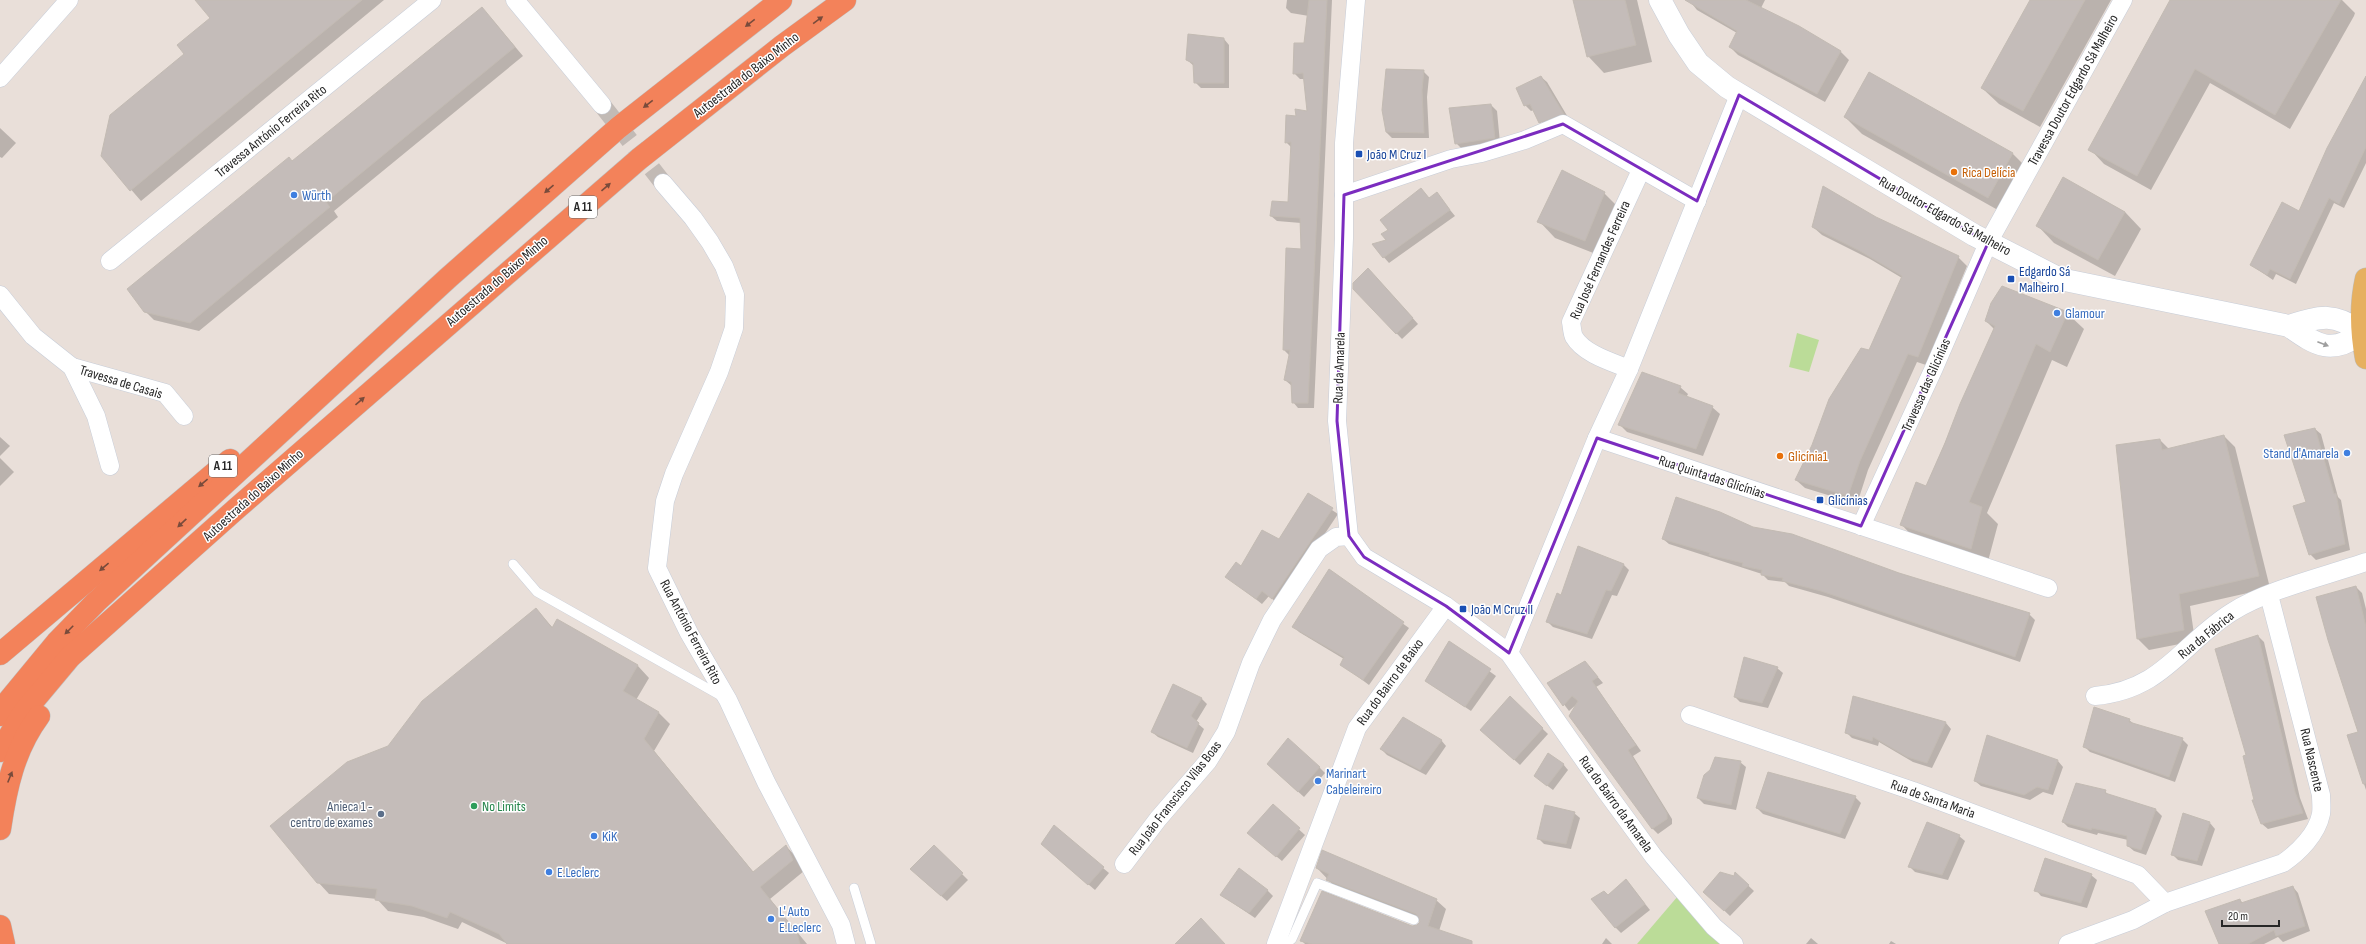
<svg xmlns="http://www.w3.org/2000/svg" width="2366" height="944" viewBox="0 0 2366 944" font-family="'Sofia Sans Condensed',sans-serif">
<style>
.green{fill:#bbdc98}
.shadow{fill:#0003}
.building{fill:#c4bcb9;stroke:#c3bbb3}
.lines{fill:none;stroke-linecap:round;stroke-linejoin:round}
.street-tunnel{stroke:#c2bab5;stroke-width:18;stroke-dasharray:18 9;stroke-linecap:butt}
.lane-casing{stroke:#c7cdd8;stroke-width:10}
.street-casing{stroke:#c7cdd8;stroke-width:19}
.secondary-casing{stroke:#c7cdd8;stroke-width:23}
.primary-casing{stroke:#bebebe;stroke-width:23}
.highway-casing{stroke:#bebebe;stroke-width:23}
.lane{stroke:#fff;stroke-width:9}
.street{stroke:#fff;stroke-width:18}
.secondary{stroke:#fff;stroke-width:22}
.primary{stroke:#e6b060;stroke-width:22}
.highway{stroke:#f3825a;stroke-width:22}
.oneway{fill:#794b3b}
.oneway2{fill:#9e9e9e}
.marked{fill:none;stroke:#7b2cbf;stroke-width:3;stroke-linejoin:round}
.transit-dot{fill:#1a4fb4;stroke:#fff;stroke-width:1.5}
.food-dot{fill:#e8710a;stroke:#fff;stroke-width:1.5}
.shop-dot{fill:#3f7fe0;stroke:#fff;stroke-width:1.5}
.leisure-dot{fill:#2e9e5b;stroke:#fff;stroke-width:1.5}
.service-dot{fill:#5c6f8a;stroke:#fff;stroke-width:1.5}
.labels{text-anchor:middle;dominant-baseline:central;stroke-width:3;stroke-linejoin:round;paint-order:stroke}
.shield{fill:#fff;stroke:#686868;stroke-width:1}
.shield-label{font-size:13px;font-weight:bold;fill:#272727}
.street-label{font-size:14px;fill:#272727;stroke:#fff}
.transit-label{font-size:14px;fill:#164399;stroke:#fff;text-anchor:start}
.food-label{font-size:14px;fill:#c56008;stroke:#fff;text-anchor:start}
.shop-label{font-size:14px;fill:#366cbe;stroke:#fff;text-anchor:start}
.service-label{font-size:14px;fill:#4e5e75;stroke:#fff;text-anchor:end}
.leisure-label{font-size:14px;fill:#27864d;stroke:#fff;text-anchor:start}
</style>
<rect width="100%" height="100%" fill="#e9dfd9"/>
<g class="green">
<polygon points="1797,333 1819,340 1809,372 1789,367"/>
<polygon points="1678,896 1736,944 1637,944"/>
</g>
<g class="shadow">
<polygon points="196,0 384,0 141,201 102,156 185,54 211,18"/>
<polygon points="1287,0 1332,0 1314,408 1298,408 1293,402 1292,386 1285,380 1290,356 1284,350 1302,250 1301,223 1277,221 1271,216 1289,203 1292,148 1286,142 1297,117 1308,112 1304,79 1300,79 1294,73 1305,44 1309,16 1291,13 1286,8"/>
<polygon points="1574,0 1637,0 1652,62 1604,73 1588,56"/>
<polygon points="1689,0 1765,0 1761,8 1840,51 1849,60 1825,102 1738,55 1730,47 1737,33 1697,10"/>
<polygon points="2031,0 2111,0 2040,127 1999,104 1982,88"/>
<polygon points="2171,0 2342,0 2355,13 2354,16 2290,129 2210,83 2151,190 2104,164 2090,149"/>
<polygon points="490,17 523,56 334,211 338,217 199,331 154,320 145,311 292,162"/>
<polygon points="1224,39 1229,45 1229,88 1201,88 1195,82 1194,66 1187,60"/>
<polygon points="1423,71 1429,77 1427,97 1429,138 1392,138 1386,132"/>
<polygon points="1869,74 2013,154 2029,170 2005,214 1862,134 1845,117"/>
<polygon points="1541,77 1547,82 1569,119 1546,128 1534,110 1531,111 1525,105"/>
<polygon points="2366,90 2366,163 2344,208 2334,203 2296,284 2276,274 2273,280 2251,265 2300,212"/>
<polygon points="1491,105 1497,111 1500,143 1462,149 1456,143"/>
<polygon points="0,128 16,143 2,158 0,157"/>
<polygon points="2064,179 2125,212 2141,229 2115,276 2054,243 2038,226"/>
<polygon points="1421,190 1430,199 1437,194 1455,216 1389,263 1373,245 1387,241"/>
<polygon points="1604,193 1621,210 1601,256 1555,238 1539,221"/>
<polygon points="1876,218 1958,257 1967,266 1926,365 1917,362 1868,470 1857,504 1805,488 1796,480 1870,351 1902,278 1870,259 1822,235 1813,227"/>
<polygon points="1374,275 1418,324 1402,339 1354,289"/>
<polygon points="2067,313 2084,329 2067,367 2052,360 1987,513 1998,524 1987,565 1917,541 1901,524 1926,487 1994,329 1986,321"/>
<polygon points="1680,387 1688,394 1686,398 1712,407 1720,414 1703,456 1627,432 1619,424"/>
<polygon points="2315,429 2321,434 2338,497 2341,500 2350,550 2316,560 2310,554 2307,503"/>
<polygon points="2224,436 2235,447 2270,588 2190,606 2195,641 2149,650 2138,639 2117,446 2160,440 2169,449"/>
<polygon points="0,437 10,446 0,456"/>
<polygon points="0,458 14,472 0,486"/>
<polygon points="1308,494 1338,514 1278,604 1269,596 1262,604 1227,577 1279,540"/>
<polygon points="1753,528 2029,614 2035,620 2020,662 1828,597 1789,586 1785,582 1768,580 1762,574 1669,544 1663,539"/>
<polygon points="1623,564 1629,570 1617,596 1612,595 1592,639 1553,627 1547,621 1561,596"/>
<polygon points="1330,571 1409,628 1369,685 1341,664 1344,659 1299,632 1294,626"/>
<polygon points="2356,587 2362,593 2366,609 2366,790 2348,736 2360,733"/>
<polygon points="536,609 553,628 557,621 638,666 649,678 636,700 659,713 670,724 654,751 754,873 786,846 797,858 804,871 770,899 807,944 508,944 462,922 458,929 424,917 388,911 377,899 329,894 318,882 389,747"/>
<polygon points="2258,636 2264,642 2300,798 2308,819 2268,829 2262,824 2244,757 2247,756"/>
<polygon points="1449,642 1496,676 1471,711 1426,681"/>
<polygon points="1585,662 1603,683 1596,687 1641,751 1633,756 1672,819 1672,824 1658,834 1652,828 1578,703 1569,711 1548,683"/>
<polygon points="1777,668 1783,673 1768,708 1740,702 1735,697"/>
<polygon points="1510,697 1548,734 1520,765 1487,735"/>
<polygon points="1201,698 1207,704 1196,722 1204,729 1193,753 1158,737 1152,732"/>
<polygon points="1853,698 1946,723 1951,729 1932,768 1913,762 1879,742 1878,746 1852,738 1846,732"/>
<polygon points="2129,720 2134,724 2182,739 2188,745 2175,782 2090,752 2084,746"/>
<polygon points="1987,736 2058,761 2063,767 2053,795 2043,792 2030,800 1981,786 1975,781"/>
<polygon points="1441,740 1446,746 1426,775 1387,755 1381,749"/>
<polygon points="1740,762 1746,767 1736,810 1704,804 1698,798"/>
<polygon points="1563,764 1568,770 1553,790 1541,781"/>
<polygon points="1319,767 1325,773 1304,797 1274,770"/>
<polygon points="2105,791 2109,796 2156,810 2162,816 2146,855 2134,851 2128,846 2128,840 2098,833 2097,835 2068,827 2063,822"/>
<polygon points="1855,797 1861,803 1845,839 1763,814 1757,808"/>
<polygon points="1273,806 1305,835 1282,861 1254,838"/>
<polygon points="1574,813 1580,818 1571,849 1544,844 1538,838"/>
<polygon points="2210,823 2215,829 2202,866 2178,860 2172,854"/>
<polygon points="1959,836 1965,841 1948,880 1915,872 1909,866"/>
<polygon points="934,846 968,880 947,901 917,875"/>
<polygon points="1048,850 1103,868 1109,873 1095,890"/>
<polygon points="1317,868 1436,900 1446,909 1439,931 1470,944 1305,944 1301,940 1418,926 1421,921 1337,889"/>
<polygon points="1736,874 1754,891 1730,916 1710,897 1734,877"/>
<polygon points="2091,875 2097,880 2087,908 2041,896 2036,890"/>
<polygon points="1626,880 1650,910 1621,933 1615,927 1608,896"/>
<polygon points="2293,887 2298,893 2310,931 2283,942 2278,937 2264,944 2220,944 2240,900 2243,903"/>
<polygon points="1267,890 1273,896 1255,918 1221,895"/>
<polygon points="1606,938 1612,944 1602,944"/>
<polygon points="1811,938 1818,944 1806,944"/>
<polygon points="1891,941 1896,944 1889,944"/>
</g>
<g class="building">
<polygon points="195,0 362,0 130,191 101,156 110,115 184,54 177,45 210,18"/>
<polygon points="1309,0 1327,0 1308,403 1292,403 1291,382 1284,380 1290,350 1283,350 1286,248 1301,249 1300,218 1270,216 1272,201 1288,202 1291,142 1285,143 1286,115 1296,116 1295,109 1307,111 1303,73 1293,74 1294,43 1304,43"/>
<polygon points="1573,0 1625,0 1636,45 1587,57"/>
<polygon points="1685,0 1746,0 1799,26 1841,51 1817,94 1729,47 1737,31"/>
<polygon points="2030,0 2085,0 2023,111 1981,88"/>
<polygon points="2170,0 2341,0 2275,115 2195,69 2137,176 2088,150"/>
<polygon points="482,7 515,47 326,202 330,207 190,323 144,312 127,289 289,157 292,161"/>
<polygon points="1188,34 1224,38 1224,83 1194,83 1193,63 1186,60"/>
<polygon points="1386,69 1424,70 1422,90 1424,133 1386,132 1382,110"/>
<polygon points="1869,72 2013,153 1988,198 1844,117"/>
<polygon points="1541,76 1564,114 1539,123 1530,104 1524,106 1516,88"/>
<polygon points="2366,76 2366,147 2339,204 2329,198 2290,279 2270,269 2267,275 2250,265 2282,202 2299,211 2327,148"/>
<polygon points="1491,104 1495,138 1455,144 1449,108"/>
<polygon points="1562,170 1605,192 1585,241 1537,222"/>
<polygon points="2063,177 2125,212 2098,260 2036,226"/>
<polygon points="1823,186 1876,217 1959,256 1918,357 1908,354 1860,461 1848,496 1795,480 1812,445 1829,399 1861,348 1869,350 1902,276 1860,251 1812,227"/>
<polygon points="1421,188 1429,198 1437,192 1450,210 1383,258 1372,244 1386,240 1381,234 1388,230 1380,220"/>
<polygon points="1368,268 1413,318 1396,334 1353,289 1353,283"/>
<polygon points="2002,286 2068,312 2050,352 2036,344 1969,502 1982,507 1971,549 1900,525 1916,482 1926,486 1945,443 1960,404 1995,326 1985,321 1991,303"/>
<polygon points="1642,372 1681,386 1678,393 1713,406 1696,449 1618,425"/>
<polygon points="2315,428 2334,494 2336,493 2345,544 2309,555 2293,506 2306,502 2284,435"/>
<polygon points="2224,435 2259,576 2179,594 2184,630 2137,639 2116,445 2160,439 2162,450"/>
<polygon points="1308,493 1333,508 1272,599 1262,591 1256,599 1225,577 1236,562 1241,566 1262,530 1279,539"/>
<polygon points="1676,497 1720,512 1753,527 1792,534 1899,573 2030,613 2015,657 1821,591 1782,581 1783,578 1761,575 1762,570 1742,566 1743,563 1709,555 1710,553 1662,539"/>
<polygon points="1578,546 1624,564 1611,591 1606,590 1587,634 1546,622 1557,593 1561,595"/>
<polygon points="1329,569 1404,622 1363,680 1340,665 1344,657 1292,627"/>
<polygon points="2356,586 2366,627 2366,783 2363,784 2347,735 2358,732 2328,640 2316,597"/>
<polygon points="536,608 552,628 557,619 638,665 623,691 659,712 644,739 753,872 786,845 793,860 760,887 797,933 800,944 507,944 499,934 450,912 447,918 412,906 375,900 377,889 317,883 270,826 347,762 388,746 422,701"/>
<polygon points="2258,635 2295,792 2303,813 2261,824 2252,800 2254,800 2243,756 2246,755 2215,649"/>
<polygon points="1449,641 1491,669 1465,707 1425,681"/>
<polygon points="1744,657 1778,667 1762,703 1734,697"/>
<polygon points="1585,661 1598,677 1592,681 1636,745 1628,750 1667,813 1667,819 1652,829 1569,716 1578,701 1572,696 1563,706 1547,683"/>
<polygon points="1173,684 1202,698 1191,716 1199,723 1187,748 1151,732"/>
<polygon points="1510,696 1543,728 1514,760 1480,730"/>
<polygon points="1853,696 1946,722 1927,763 1907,757 1873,737 1872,741 1845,733"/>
<polygon points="2094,707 2130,719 2129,722 2183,738 2169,777 2083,747"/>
<polygon points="1403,717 1442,740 1420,770 1380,749"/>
<polygon points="1987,735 2058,760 2048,790 2037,787 2024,795 1974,781"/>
<polygon points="1288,738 1320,767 1298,792 1267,764"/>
<polygon points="1548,753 1564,764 1547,786 1534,776"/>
<polygon points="1715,757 1741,761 1731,805 1697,798 1704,775 1710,770"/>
<polygon points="1768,772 1856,796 1840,834 1756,808"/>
<polygon points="2076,783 2106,790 2105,793 2156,809 2141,850 2127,846 2127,836 2092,828 2091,830 2062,822"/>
<polygon points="1273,804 1300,828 1276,857 1247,833"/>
<polygon points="1545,805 1575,812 1566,844 1537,839"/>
<polygon points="2183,813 2210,822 2197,861 2171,855"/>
<polygon points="1927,822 1960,835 1942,875 1908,867"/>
<polygon points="1054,825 1104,867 1088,885 1041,844"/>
<polygon points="934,845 963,873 941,896 910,869"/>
<polygon points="1322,850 1437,899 1428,926 1472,941 1472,944 1312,944 1300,941 1322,891 1412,926 1417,925 1420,922 1416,914 1326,880 1329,874 1316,868"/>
<polygon points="2045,858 2092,874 2081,903 2034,891"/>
<polygon points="1239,868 1268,890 1249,913 1220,895"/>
<polygon points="1720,872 1734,876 1735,872 1749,885 1724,911 1703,892"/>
<polygon points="1626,879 1645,904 1615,928 1591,899 1604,891 1608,895"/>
<polygon points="2293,886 2305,926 2276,936 2274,930 2248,944 2219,944 2205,911 2240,899 2241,903"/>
<polygon points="1201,918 1225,944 1175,944"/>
</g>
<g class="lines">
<polyline class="street-tunnel" points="602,105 663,183"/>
<g class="lane-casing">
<g id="lane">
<polyline points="513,564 537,592 723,697"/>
<polyline points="854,888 871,944"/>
<polyline points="1286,944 1292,939 1317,883 1414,920"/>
</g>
</g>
<g class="street-casing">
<g id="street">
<polyline points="515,0 602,105"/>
<polyline points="1356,0 1344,143 1344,238 1337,421 1349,536 1364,557 1446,606 1509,653 1605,790 1654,857 1714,927 1734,944"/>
<polyline points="0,78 69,0"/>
<polyline points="663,183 693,218 710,242 724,266 735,295 734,328 719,372 674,474 665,501 657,568 689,633 728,700 766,782 841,925 846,944"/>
<polyline points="1344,195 1451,159 1482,153 1525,140 1563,124 1697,201"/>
<polyline points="110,261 432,0"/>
<polyline points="0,295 33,336 72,367 96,416 110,466"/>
<polyline points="72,367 165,393 184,416"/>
<path d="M1629 369C1612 362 1584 354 1574 337 1572 333 1572 327 1571 322L1641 170"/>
<polyline points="1597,438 2048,588"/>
<polyline points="1861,526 1934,368 1988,243 2123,0"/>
<polyline points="1509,653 1597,438 1629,369 1739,95"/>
<path d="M2095 696C2163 690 2181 644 2232 612 2266 590 2326 576 2366 562"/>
<polyline points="1690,715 1913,791 2138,875 2165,903"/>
<polyline points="1124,864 1158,819 1208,761 1226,732 1251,663 1272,620 1319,549 1336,537 1349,536"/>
<polyline points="1276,944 1357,728 1446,606"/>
<path d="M2068 944 2133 920 2165 903 2283 863C2299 852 2317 834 2321 814 2322 808 2321 801 2321 795L2269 595"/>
</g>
</g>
<g class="secondary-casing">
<path id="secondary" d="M1660 0 1679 35 1698 63 1727 87 1974 235 2060 279 2289 326C2317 346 2332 355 2362 333 2335 312 2321 316 2289 326"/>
</g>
<g class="primary-casing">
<path id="primary" d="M2366 279C2360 306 2361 331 2366 358"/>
</g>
<g class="highway-casing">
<g id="highway">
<polyline points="0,654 230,460"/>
<polyline points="0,715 5,705 57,642 96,602 448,278 618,128 781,0"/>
<polyline points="0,751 24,712 70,657 236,509 639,159 782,46 845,0"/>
<path d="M0 829C6 788 14 750 39 716"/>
<polyline points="0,926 4,944"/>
</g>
</g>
<use href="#lane" class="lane"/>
<use href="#street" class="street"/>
<use href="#secondary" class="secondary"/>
<use href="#primary" class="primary"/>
<use href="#highway" class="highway"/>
</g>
<defs><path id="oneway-solid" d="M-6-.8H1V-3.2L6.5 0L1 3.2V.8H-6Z"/></defs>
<g class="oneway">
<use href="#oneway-solid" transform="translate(818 20) rotate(-36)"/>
<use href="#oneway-solid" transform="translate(750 23) rotate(142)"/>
<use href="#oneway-solid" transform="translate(648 104) rotate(142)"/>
<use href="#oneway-solid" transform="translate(606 187) rotate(-41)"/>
<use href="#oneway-solid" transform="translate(549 189) rotate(139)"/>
<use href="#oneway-solid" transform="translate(360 401) rotate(-41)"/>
<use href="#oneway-solid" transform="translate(203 483) rotate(140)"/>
<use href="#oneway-solid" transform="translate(182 523) rotate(137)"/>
<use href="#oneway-solid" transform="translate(104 567) rotate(140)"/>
<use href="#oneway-solid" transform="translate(69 630) rotate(135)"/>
<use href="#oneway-solid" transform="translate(10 777) rotate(-68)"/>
</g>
<use class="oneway2" href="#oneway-solid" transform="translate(2323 344) rotate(21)"/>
<path class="marked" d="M1739 95 1988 243 1861 526 1597 438 1509 653 1446 606 1364 557 1349 536 1337 421 1344 195 1563 124 1697 201Z"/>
<g class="transit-dot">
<rect x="1355" y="150" width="8" height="8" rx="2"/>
<rect x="2007" y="275" width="8" height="8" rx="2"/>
<rect x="1816" y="496" width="8" height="8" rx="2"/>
<rect x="1459" y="605" width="8" height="8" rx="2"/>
</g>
<g class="food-dot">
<circle cx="1954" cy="172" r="4"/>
<circle cx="1780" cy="456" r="4"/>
</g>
<g class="shop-dot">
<circle cx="294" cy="195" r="4"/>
<circle cx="2057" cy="313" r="4"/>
<circle cx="2347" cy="453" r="4"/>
<circle cx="1318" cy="781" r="4"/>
<circle cx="594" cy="836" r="4"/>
<circle cx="549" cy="872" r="4"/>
<circle cx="771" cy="919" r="4"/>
</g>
<circle class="leisure-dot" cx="474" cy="806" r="4"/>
<circle class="service-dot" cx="381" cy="814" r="4"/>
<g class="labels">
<g class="shield">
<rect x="569" y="196" width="28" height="22" rx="3"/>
<rect x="209" y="455" width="28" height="22" rx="3"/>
</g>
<g class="shield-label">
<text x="583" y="207">A 11</text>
<text x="223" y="466">A 11</text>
</g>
<g class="street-label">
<text transform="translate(746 75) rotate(-38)">Autoestrada do Baixo Minho</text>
<text transform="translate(2073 90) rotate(-61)">Travessa Doutor Edgardo Sá Malheiro</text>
<text transform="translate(271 131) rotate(-39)">Travessa António Ferreira Rito</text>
<text transform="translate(1945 216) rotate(29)">Rua Doutor Edgardo Sá Malheiro</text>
<text transform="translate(1600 260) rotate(-66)">Rua José Fernandes Ferreira</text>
<text transform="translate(497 281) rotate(-41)">Autoestrada do Baixo Minho</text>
<text transform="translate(1339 368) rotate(-88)">Rua da Amarela</text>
<text transform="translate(121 382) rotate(17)">Travessa de Casais</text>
<text transform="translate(1926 385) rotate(-66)">Travessa das Glicínias</text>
<text transform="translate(1712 477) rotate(18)">Rua Quinta das Glicínias</text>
<text transform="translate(253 495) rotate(-42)">Autoestrada do Baixo Minho</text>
<text transform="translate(691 632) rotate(62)">Rua António Ferreira Rito</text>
<text transform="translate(2206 635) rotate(-39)">Rua da Fábrica</text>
<text transform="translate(1390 682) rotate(-54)">Rua do Bairro de Baixo</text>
<text transform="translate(2312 760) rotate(77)">Rua Nascente</text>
<text transform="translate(1175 798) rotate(-52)">Rua João Franscisco Vilas Boas</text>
<text transform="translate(1933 799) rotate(20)">Rua de Santa Maria</text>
<text transform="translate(1616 804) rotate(54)">Rua do Bairro da Amarela</text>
</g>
<g class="transit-label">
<text x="1367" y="154">João M Cruz I</text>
<text x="2019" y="271">Edgardo Sá<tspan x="2019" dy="16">Malheiro I</tspan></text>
<text x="1828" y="500">Glicínias</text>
<text x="1471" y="609">João M Cruz II</text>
</g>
<g class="food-label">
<text x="1962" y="172">Rica Delícia</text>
<text x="1788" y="456">Glicínia1</text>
</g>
<g class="shop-label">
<text x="302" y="195">Würth</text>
<text x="2065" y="313">Glamour</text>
<text x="2339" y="453" text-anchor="end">Stand d'Amarela</text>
<text x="1326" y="773">Marinart<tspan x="1326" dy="16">Cabeleireiro</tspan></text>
<text x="602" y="836">KiK</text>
<text x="557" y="872">E.Leclerc</text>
<text x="779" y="911">L' Auto<tspan x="779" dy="16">E.Leclerc</tspan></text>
</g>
<g class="service-label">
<text x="373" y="806">Anieca 1 -<tspan x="373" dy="16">centro de exames</tspan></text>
</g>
<g class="leisure-label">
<text x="482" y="806">No Limits</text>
</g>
</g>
<path d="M2222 920v6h57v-6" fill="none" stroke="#272727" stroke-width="2"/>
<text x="2228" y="920" font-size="12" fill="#272727" stroke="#ffffff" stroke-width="3" paint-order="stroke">20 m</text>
</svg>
